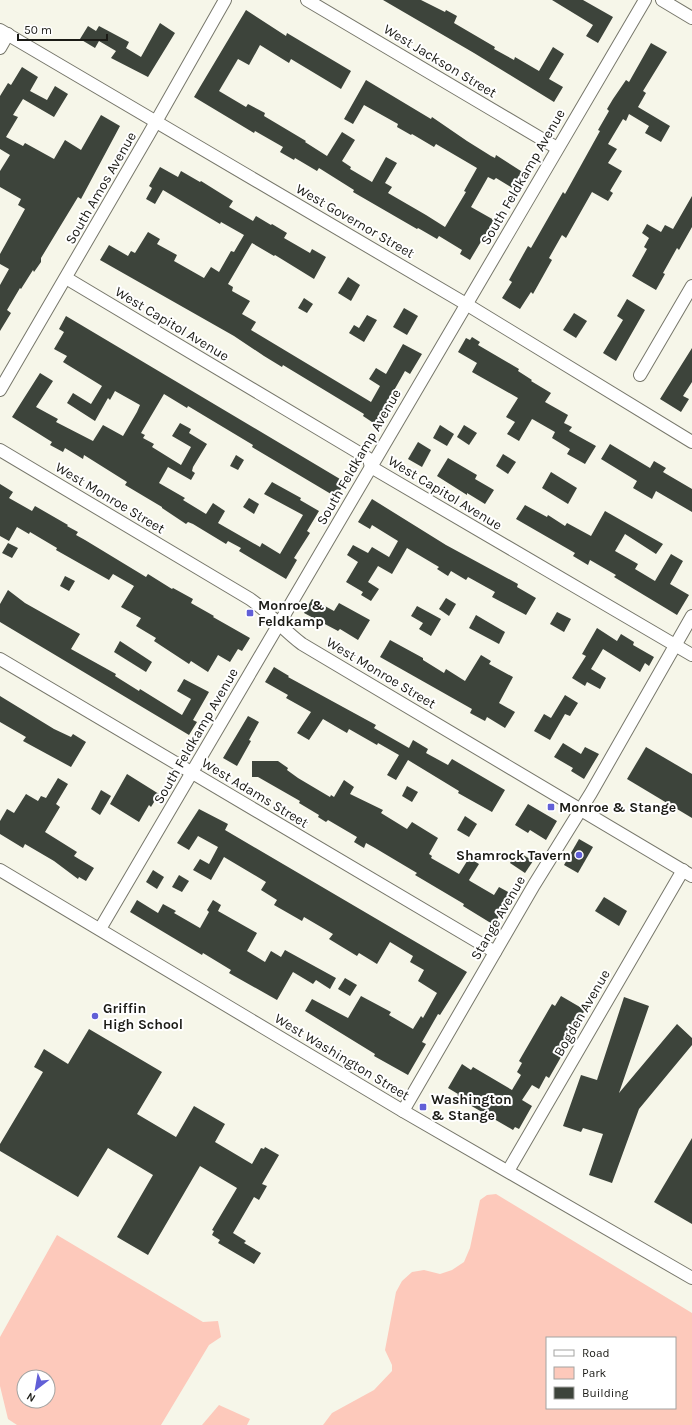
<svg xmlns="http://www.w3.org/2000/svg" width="692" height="1425" viewBox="0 0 692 1425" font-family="Karla,sans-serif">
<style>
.green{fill:#fdc9bb;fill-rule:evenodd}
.building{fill:#3d443b}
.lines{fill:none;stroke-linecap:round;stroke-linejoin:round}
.minor-casing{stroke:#77776b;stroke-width:14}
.minor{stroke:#fff;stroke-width:12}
.poi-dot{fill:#615fd7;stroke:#fff;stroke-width:1.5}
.labels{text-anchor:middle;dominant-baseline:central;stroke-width:4;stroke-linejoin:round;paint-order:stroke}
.street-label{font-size:14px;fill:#1b1b16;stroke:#fff}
.poi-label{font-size:14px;font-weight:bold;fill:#1b1b16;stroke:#fff;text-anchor:start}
</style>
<rect width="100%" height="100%" fill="#f6f6e9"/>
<g class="green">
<path d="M496 1194 692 1313V1425H323L332 1413 374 1390 392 1371V1365L385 1350 396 1292 402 1281 412 1272 424 1270 440 1274 452 1270 464 1262 470 1248 480 1200 487 1195ZM547 1338H675V1408H547Z"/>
<path d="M57 1235 203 1322 218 1321 221 1337 209 1345 161 1425H17L8 1419 0 1386V1337ZM24 1377H48V1401H24Z"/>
<polygon points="219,1405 250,1419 247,1425 202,1425"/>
</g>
<g class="building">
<polygon points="383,0 421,0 445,12 446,10 457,16 454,23 495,47 494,49 514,60 515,57 539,71 553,47 564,54 549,79 563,87 554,102 474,53"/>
<polygon points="552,0 583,0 613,17 598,43 586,36 593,25"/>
<polygon points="246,10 286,36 287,33 351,71 341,89 291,59 289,63 260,45 249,65 238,59 219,91 246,107 248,104 265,113 264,116 306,141 305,142 327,156 342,132 355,140 342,161 351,167 350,169 372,182 386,157 397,163 385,183 392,187 388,193 426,215 445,227 466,192 464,191 477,168 436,144 434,147 412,134 411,135 397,127 398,124 364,105 353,124 344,119 366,80 431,119 432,117 467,141 491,156 495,158 496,155 524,173 514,189 496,178 494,180 488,177 471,207 494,220 470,260 460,254 462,250 439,236 437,239 418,228 417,229 353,192 354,190 319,168 317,171 295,158 294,160 280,152 283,147 255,131 254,133 194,97"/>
<polygon points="160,23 175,33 148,77 111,58 116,51 99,41 95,48 80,39 88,26 96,31 99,26 129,42 126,48 141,57"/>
<polygon points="651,43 667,52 643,91 646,93 638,107 670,126 661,142 645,133 649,126 629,114 626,121 623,119 608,144 617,149 608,163 622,171 610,191 613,193 608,201 592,192 566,238 562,235 549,258 552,260 533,294 531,292 520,309 502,298 512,282 509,280 528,246 531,248 563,192 565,194 600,131 598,130 609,111 607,109 613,99 626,80 629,82"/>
<polygon points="22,67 38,77 30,91 47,100 55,86 68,94 54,117 23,99 13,115 18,117 6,137 23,146 25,143 54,159 65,140 81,150 101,115 120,126 81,199 78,197 41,258 41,262 34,272 33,270 21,289 20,288 7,310 11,313 0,331 0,285 9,269 0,264 0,254 25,209 18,205 21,199 0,187 0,171 10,155 0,149 0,96 8,83 11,85"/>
<polygon points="160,167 178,177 181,171 200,182 201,181 233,201 229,207 253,221 256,216 271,225 272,224 287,233 284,238 310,253 312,249 326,257 314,279 275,255 274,256 252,243 228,284 233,287 232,291 250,301 242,314 256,322 251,330 371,402 380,386 369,379 376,368 386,374 403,344 422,354 410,374 405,371 375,424 363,416 364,414 283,365 282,367 264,356 234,336 100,260 109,245 128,256 131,251 135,253 148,232 160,239 157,244 177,255 174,261 204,278 211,267 219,272 231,251 234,252 244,235 221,222 220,224 163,190 155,204 146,199 152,188 149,186"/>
<polygon points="692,196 692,227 679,250 677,248 663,273 665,274 656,290 632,276 647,249 644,247 649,238 642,233 647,224 661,232 665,225 673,229"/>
<polygon points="348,277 360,285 351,301 338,293"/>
<polygon points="304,298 313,304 307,313 298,308"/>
<polygon points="627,299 645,310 616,361 603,353 623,320 617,316"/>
<polygon points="404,308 418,316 407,335 393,327"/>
<polygon points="574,313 587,321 576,338 563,330"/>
<polygon points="367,315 377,320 364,342 349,333 354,325 359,328"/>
<polygon points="66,316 345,482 336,497 252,447 253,445 188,406 187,408 164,394 141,433 145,435 143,438 154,444 152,447 181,465 191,447 172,436 180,423 191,429 189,433 207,444 193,467 192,471 195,473 191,480 168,467 159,483 185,498 183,500 206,514 213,503 225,511 218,523 260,547 262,543 280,554 303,515 264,494 272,482 301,498 300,500 319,511 307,531 310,533 294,558 297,560 286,579 239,551 241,548 228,541 226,544 193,524 188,522 186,524 162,508 162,507 125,485 127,482 84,455 83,459 65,448 63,452 50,445 52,442 12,417 40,373 53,381 36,407 58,419 56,422 93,441 103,425 123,436 137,412 140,405 115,391 110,400 108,398 95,421 67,403 73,393 91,404 102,386 63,362 67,356 54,349 64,332 59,329"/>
<polygon points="472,337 480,342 478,345 519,369 518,371 532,380 531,381 551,393 545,402 568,415 564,423 572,427 569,431 596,446 585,464 567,454 570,449 552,438 555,432 534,420 532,419 519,441 507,434 515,422 506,417 518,398 472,372 477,363 458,352 466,338 470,340"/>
<polygon points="692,348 692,382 683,396 689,399 681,412 660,399"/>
<polygon points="440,425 454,434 447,446 433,438"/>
<polygon points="464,425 477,433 469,445 457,437"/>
<polygon points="418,442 431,450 422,467 408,459"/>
<polygon points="610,444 650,468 654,461 666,468 663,472 692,489 692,512 656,491 652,499 633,488 637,481 601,459"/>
<polygon points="503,454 516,462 508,474 496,466"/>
<polygon points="236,455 244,460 238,470 230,466"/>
<polygon points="448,458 477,475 475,479 494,490 485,504 467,493 467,495 437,476"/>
<polygon points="551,472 577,488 568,504 542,488"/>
<polygon points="0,484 13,492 9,498 32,511 35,506 68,525 67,526 78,532 76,535 85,540 146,577 148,574 172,589 173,588 193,599 191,603 214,616 213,617 250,638 242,651 238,649 230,662 218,655 208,672 191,661 189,664 154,641 156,638 136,626 141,618 121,607 134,586 113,574 109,580 56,550 57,548 30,532 29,534 17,527 9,541 0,536"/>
<polygon points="249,498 259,504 254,514 243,507"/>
<polygon points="372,499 446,545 518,584 517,587 536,598 526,615 492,597 495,592 468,577 466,580 451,571 448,576 437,569 439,567 407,548 392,574 378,566 368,582 379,589 371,601 361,595 363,592 346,582 358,562 347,555 353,545 368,553 372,547 389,557 398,541 372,525 370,529 358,522"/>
<polygon points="525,505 547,517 548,515 565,526 567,523 591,536 605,511 663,544 656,554 625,534 615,551 638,564 635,569 655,581 671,554 683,561 670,584 689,595 677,615 614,577 616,575 590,560 588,565 573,556 575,553 516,519"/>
<polygon points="8,543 18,548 12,558 2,553"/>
<polygon points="65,576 75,581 69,591 60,586"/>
<polygon points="8,590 25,603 80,634 71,649 116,674 115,676 139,691 140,689 182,715 191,699 177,691 184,679 209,692 193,720 197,722 189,735 0,622 0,604"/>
<polygon points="446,598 456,604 449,616 439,609"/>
<polygon points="312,599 334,611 339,603 370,620 358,640 340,629 338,631 304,613"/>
<polygon points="417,606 441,619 431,636 419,629 423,623 411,616"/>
<polygon points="557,612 571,619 564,632 550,624"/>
<polygon points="476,615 505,632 499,644 469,628"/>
<polygon points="597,628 617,641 621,634 634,642 633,645 654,657 649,666 645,663 640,672 603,649 591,669 606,678 600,689 587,682 585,686 572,678 586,656 582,654"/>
<polygon points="390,640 423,658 423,660 444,673 446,669 465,681 481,655 491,661 489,664 513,677 499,703 515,712 505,728 487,717 485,721 470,713 472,709 380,657"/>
<polygon points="120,641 152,662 146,672 114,652"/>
<polygon points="274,667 289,676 288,677 376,725 374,728 409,748 413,740 428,749 426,753 448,765 452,759 505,790 492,812 458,793 459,791 408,760 396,780 387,775 399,755 378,743 377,745 349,729 347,733 323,719 309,740 297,733 311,712 286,698 288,695 265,682"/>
<polygon points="565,695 578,703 570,716 565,714 550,740 534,731 544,714 551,718"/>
<polygon points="0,696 54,729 71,737 73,734 86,742 71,767 23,741 26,737 0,722"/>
<polygon points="248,716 259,722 249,740 251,741 237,766 223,758"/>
<polygon points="563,743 581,754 585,747 599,754 584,779 571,771 573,768 554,757"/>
<polygon points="646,747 692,774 692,818 627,779"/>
<polygon points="252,761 278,761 288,768 287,770 298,778 330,797 331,795 334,797 344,780 354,787 350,794 383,810 381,813 407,829 412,822 438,838 429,854 432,856 431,858 459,874 469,858 479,864 469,880 470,881 494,895 499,887 512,894 494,925 463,906 464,904 415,875 417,873 375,848 366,843 364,848 354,842 357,837 328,820 326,822 318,817 319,815 299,803 300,801 258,777 252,777"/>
<polygon points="127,774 159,794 151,807 149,805 139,822 110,804"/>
<polygon points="58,778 68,784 56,804 60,807 45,832 77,852 74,856 94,868 86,881 79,877 78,879 54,861 25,844 23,848 0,834 0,821 7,809 14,813 26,794 38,801 41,796 46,798"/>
<polygon points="407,786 418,792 412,802 402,796"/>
<polygon points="101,790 111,796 100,815 91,809"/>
<polygon points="528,804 557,821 546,840 530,830 528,833 515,825"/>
<polygon points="199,809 228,824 225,830 467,972 440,1015 438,1014 422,1042 426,1044 408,1075 374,1056 375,1054 305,1011 312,999 348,1018 361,996 391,1012 389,1015 413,1029 421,1016 423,1018 437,993 418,981 424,970 410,962 413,956 390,942 377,964 359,953 357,956 329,939 333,934 304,917 302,921 274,905 277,900 261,890 266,882 224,857 211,880 193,870 200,859 209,864 218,847 198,836 189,850 177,843"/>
<polygon points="465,816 477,824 469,837 457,830"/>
<polygon points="579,839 593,847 578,873 564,865"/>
<polygon points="517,851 533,861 525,873 510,863"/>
<polygon points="153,870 164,877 157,889 146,882"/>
<polygon points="179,875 189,881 182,892 172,887"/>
<polygon points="604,897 627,911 619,926 595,911"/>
<polygon points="137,900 158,913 163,904 176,911 174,913 200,928 209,912 207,910 213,900 221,905 218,911 257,933 247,951 265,962 271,951 281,957 285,950 336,978 330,989 316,980 313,984 293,972 277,1000 229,973 231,970 203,953 202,955 130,912"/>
<polygon points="345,978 357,985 350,996 338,989"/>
<polygon points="561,996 585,1010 579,1020 581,1022 549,1078 546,1076 539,1089 532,1085 522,1100 532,1106 519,1129 515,1127 513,1130 456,1097 458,1094 448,1088 462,1064 471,1070 473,1067 512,1090 521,1075 517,1072 522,1063 519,1061 552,1004 555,1006"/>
<polygon points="624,997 649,1006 619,1093 677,1024 692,1038 692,1045 639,1109 612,1183 589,1175 603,1134 583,1128 581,1132 563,1126 581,1075 597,1080"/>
<polygon points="89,1029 162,1072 137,1114 176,1137 194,1106 225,1124 215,1142 252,1164 261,1148 264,1149 265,1147 279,1155 262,1184 267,1186 259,1200 254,1197 233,1233 246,1241 244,1243 261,1253 254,1264 218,1243 220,1240 212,1235 214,1231 212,1230 237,1188 200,1166 148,1255 117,1237 153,1175 108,1148 78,1197 0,1151 0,1144 43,1072 34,1067 44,1049 68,1064"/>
<polygon points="692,1138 692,1224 654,1202"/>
</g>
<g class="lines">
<g class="minor-casing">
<g id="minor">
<polyline points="307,0 557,148"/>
<polyline points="662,0 692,18"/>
<polyline points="0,30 466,304 692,442"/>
<polyline points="0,48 8,34"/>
<polyline points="66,278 366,457 369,459 371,467 692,655"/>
<polyline points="640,375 692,286"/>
<polyline points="0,390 149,134 225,0"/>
<path d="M0 450 250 599C269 612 283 630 302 644L692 876"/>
<polyline points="0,659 495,952"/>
<polyline points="0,870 403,1111 692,1278"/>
<polyline points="100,929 645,0"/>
<polyline points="403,1111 534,885 591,793 692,616"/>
<polyline points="508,1171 683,870"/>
</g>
</g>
<use href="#minor" class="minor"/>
</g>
<g class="poi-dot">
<rect x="246" y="609" width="8" height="8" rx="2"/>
<rect x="547" y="803" width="8" height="8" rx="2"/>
<circle cx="579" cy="855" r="4"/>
<circle cx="95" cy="1016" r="4"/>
<rect x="419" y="1103" width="8" height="8" rx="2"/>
</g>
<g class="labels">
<g class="street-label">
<text transform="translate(440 61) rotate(31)">West Jackson Street</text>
<text transform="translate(523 177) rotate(-60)">South Feldkamp Avenue</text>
<text transform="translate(101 188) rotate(-60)">South Amos Avenue</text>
<text transform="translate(355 221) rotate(30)">West Governor Street</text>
<text transform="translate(172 324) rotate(31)">West Capitol Avenue</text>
<text transform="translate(359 457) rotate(-60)">South Feldkamp Avenue</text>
<text transform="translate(445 493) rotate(31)">West Capitol Avenue</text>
<text transform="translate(110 498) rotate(31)">West Monroe Street</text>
<text transform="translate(381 673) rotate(31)">West Monroe Street</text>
<text transform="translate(196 736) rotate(-60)">South Feldkamp Avenue</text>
<text transform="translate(255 793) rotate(31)">West Adams Street</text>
<text transform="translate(498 918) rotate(-60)">Stange Avenue</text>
<text transform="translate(582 1013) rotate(-60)">Bogden Avenue</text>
<text transform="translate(342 1057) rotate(31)">West Washington Street</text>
</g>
<g class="poi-label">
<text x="258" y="605">Monroe &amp;<tspan x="258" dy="16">Feldkamp</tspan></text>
<text x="559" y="807">Monroe &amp; Stange</text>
<text x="571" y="855" text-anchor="end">Shamrock Tavern</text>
<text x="103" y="1008">Griffin<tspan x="103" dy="16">High School</tspan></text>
<text x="431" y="1099">Washington<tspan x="431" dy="16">&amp; Stange</tspan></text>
</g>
</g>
<rect x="546" y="1337" width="130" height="72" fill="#ffffff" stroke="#a4a4a2"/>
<rect x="554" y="1350" width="20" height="6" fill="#ffffff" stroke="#a4a4a2"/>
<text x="582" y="1357" font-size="12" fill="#1b1b16">Road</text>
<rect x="554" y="1367" width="20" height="12" fill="#fdc9bb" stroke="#a4a4a2"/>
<text x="582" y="1377" font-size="12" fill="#1b1b16">Park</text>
<rect x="554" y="1387" width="20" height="12" fill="#3d443b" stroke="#a4a4a2"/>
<text x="582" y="1397" font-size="12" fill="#1b1b16">Building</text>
<g transform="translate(36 1389) rotate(211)"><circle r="19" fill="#ffffff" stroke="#a4a4a2"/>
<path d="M0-3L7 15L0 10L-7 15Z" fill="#615fd7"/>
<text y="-6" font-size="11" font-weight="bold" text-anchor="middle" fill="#1b1b16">N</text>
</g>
<path d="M18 34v6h89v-6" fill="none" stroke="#1b1b16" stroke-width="2"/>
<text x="24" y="34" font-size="12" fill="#1b1b16" stroke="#ffffff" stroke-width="3" paint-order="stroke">50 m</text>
</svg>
